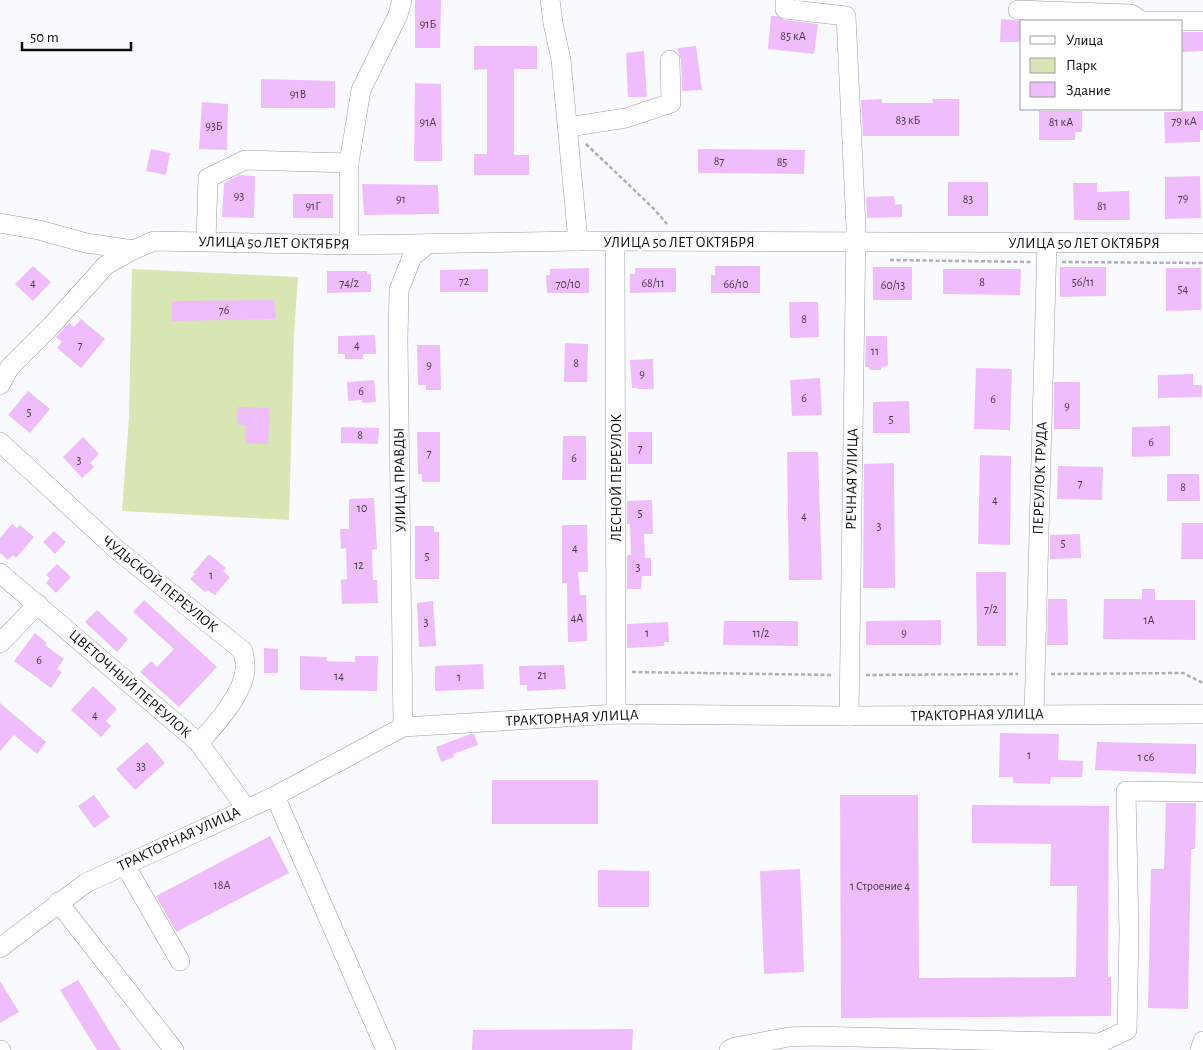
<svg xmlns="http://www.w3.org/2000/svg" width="1203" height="1050" viewBox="0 0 1203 1050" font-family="'Alegreya Sans',sans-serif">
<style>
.green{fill:#d8e6b4}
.building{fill:#f0bdfc}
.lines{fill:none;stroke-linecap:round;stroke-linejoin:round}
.minor-casing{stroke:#9b9ca1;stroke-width:20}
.path{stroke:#aeafb2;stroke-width:2.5;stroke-dasharray:4 2.5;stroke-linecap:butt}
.minor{stroke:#fff;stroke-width:19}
.labels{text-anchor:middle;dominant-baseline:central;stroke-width:5;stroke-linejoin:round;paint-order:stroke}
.number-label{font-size:12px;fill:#46394a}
.street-label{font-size:15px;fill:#0d0d0f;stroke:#fff}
</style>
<rect width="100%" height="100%" fill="#f9fafe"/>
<polygon class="green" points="132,269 298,277 294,335 289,520 122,511 129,417"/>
<g class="building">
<polygon points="415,0 441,0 440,48 415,48"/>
<polygon points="771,16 777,16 784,20 818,24 814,54 768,49"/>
<polygon points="1001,19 1022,21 1022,42 1000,42"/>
<polygon points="1182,32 1203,32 1203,51 1182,52"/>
<polygon points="474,46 537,46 537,69 514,69 514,155 529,155 529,175 474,175 474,154 487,154 487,69 474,70"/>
<polygon points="696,46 702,90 682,91 681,60 677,48"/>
<polygon points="644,51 647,97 628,97 626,53"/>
<polygon points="261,79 335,81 335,108 261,108"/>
<polygon points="415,83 441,84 442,161 414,161"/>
<polygon points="882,99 882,103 933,103 932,99 959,99 959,136 863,136 861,100"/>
<polygon points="202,102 228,104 227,150 199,149"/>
<polygon points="1039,111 1082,111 1082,132 1075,132 1075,140 1039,140"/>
<polygon points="1203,111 1203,130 1200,130 1200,142 1165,143 1164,112"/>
<polygon points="151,149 170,153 166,175 146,171"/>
<polygon points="698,149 805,150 804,174 698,173"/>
<polygon points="239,175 255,176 254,218 222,217 224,183"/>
<polygon points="1200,176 1201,218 1165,219 1165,177"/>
<rect x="948" y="182" width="40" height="34"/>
<polygon points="1073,183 1097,183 1097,192 1129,191 1130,220 1074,220"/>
<polygon points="362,184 438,185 439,214 364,215"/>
<rect x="293" y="194" width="40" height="24"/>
<polygon points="894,196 895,205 902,204 902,217 867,218 866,197"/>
<polygon points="33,266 51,282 33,301 15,284"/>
<polygon points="715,266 760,266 760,293 711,293 711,275 715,275"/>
<rect x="873" y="267" width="39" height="33"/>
<polygon points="1060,267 1106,267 1106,296 1060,297"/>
<polygon points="589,268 589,293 547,293 546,275 550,275 550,269"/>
<polygon points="635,268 676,268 676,292 630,293 630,274 635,274"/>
<polygon points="1166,268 1201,268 1201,310 1166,311"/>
<polygon points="488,269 488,292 440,292 440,270"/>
<polygon points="943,269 1021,269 1020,295 943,294"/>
<polygon points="327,271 367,271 367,274 371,274 371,292 327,293"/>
<polygon points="274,300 276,319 172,321 172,301"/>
<polygon points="789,302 818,302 819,337 790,338"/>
<polygon points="81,319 105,339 81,368 57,348 62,342 56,337 69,323 74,327"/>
<polygon points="375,335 376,354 363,354 363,359 345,359 345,354 338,354 338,336"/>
<polygon points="866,336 887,336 888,366 881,367 881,370 870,370 869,367 865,367"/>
<polygon points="565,343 588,344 587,382 564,382"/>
<polygon points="417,345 440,345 441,390 426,390 426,385 418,385"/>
<polygon points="653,359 654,389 638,389 638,388 632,388 630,360"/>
<polygon points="976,368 1012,369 1010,430 974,429"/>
<polygon points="1193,374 1193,385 1202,385 1202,397 1158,398 1158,375"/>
<polygon points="820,378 822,415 792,416 790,380"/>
<polygon points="374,380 376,402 362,403 362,400 348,401 347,382"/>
<rect x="1054" y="382" width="26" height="47"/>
<polygon points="28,391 50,409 30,433 8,415"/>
<polygon points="909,401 910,433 873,433 873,402"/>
<polygon points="238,407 270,408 268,444 245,443 246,425 237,424"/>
<polygon points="1170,426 1170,456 1132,457 1132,427"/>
<polygon points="341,427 379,428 378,444 341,443"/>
<polygon points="417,432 440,432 440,482 422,482 422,474 418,474"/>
<rect x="628" y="432" width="24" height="32"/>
<polygon points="563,436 586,436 586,480 562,480"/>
<polygon points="83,437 99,454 90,463 94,467 82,478 63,457"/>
<polygon points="787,452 818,452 822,580 789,580"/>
<polygon points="980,455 1011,456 1010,545 978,544"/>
<polygon points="894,463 895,588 863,588 864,464"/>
<polygon points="1058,466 1103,467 1102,500 1057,499"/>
<polygon points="1167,474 1199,474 1200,501 1167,501"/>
<polygon points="374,498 377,549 372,550 373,580 377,580 378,603 342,604 341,580 347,579 346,548 341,549 340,529 349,529 349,499"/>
<polygon points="652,500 653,534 644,534 645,558 651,558 651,576 642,576 641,589 627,589 627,555 631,555 630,524 627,524 627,501"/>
<polygon points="1182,523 1203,523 1203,559 1181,559"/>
<polygon points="12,524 17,528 20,525 34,537 16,558 13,555 8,560 0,553 0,538"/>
<polygon points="562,525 587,525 588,572 578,572 580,595 586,595 587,641 568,642 567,583 562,583"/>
<polygon points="415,526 434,526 434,532 439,532 439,579 415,579"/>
<polygon points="54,531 66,542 55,554 43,542"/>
<polygon points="1080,534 1081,558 1050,559 1050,535"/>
<polygon points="209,554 226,568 223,571 230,577 215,595 207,590 205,592 190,579 195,574 193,573"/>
<polygon points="57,564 71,577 56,593 46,583 50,578 46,575"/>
<polygon points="976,572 1006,572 1006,646 977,646"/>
<polygon points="1142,589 1155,589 1155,600 1195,600 1195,640 1103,639 1104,599 1142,599"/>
<polygon points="1048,599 1067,599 1068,645 1047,645"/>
<polygon points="144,600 217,667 179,707 140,672 151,661 157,667 174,649 133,612"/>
<polygon points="433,601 436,646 419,647 417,603"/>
<polygon points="97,610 128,639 117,652 85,622"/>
<polygon points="941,620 941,645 866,645 866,621"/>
<polygon points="724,621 798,621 798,646 723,645"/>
<polygon points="668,622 669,642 664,642 664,646 627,648 627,624"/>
<polygon points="35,633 47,643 45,645 64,659 57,669 62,672 51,688 14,661"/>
<polygon points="264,648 278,649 278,673 264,673"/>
<polygon points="300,656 327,657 326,661 355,662 355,656 378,656 377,691 300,690"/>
<polygon points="483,664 484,689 435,691 435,666"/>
<polygon points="564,665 566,689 527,691 527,685 520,685 519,666"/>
<polygon points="93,686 117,709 106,721 111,726 101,737 71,710"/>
<polygon points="0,703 46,742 37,754 14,735 0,751"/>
<polygon points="1000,733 1059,734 1058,760 1083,761 1082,777 1051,777 1050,784 1013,783 1013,777 999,777"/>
<polygon points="471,734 474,734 478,745 453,754 454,757 441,762 436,747"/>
<polygon points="147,742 165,763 135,790 116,769"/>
<polygon points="1097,742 1196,744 1196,774 1095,770"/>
<rect x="492" y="780" width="106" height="44"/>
<polygon points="94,795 110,817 94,828 78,806"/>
<polygon points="840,795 918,795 919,978 1076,977 1077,886 1050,886 1051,844 972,843 972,805 1109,806 1108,977 1111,977 1111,1016 841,1018"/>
<polygon points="1166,803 1196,803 1195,849 1191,849 1188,1009 1148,1008 1151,869 1164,869"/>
<polygon points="270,836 289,873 176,932 156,896"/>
<polygon points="800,869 804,972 764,974 760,871"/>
<polygon points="598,870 649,871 649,907 598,907"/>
<polygon points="78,980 121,1050 97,1050 60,990"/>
<polygon points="0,981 19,1012 0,1023"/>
<polygon points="633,1029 632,1050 472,1050 473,1030"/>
</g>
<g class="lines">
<g class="minor-casing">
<g id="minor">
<polyline points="550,0 553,23 561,60 578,241"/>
<polyline points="785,0 785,9 846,16 856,227 849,716"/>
<polyline points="1018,10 1131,14 1142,21 1203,21"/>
<polyline points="568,127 626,118 671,103 670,60"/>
<polyline points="0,223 39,230 86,243 133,250"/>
<polyline points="206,241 208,178 245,160 349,163"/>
<polyline points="615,242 616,714"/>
<polyline points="349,245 349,163 361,90 398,15 402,0"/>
<polyline points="0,385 10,367 51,326 106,265 133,250 154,241 349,245 578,241 1203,243"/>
<path d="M0 442 116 549 243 651C244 657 246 664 245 670 243 695 215 725 199 743"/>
<polyline points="0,573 199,743 246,808"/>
<polyline points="0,643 38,604"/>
<polyline points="1034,714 1047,242"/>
<polyline points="403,727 398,340 399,290 412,257 428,244"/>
<polyline points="275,796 386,1050"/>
<polyline points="125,865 180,961"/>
<polyline points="58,902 174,1050"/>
<polyline points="0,948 86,883 275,796 403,727 616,714 849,716 1203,714"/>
<polyline points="0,1050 1,1050"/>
<polyline points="729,1050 735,1047 789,1037 811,1036 1100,1043 1127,1030 1129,932 1126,791 1203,792"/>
<polyline points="1200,1050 1203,1041"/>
</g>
</g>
<g class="path">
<polyline points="586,144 654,209 667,224"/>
<polyline points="890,260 1032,262"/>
<polyline points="1062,262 1203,263"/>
<polyline points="632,672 833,675"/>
<polyline points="1051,674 1183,673 1203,683"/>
<polyline points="866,675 1018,674"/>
</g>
<use href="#minor" class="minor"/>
</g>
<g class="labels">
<g class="number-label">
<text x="428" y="24">91Б</text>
<text x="793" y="36">85 кА</text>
<text x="298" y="94">91В</text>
<text x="908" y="120">83 кБ</text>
<text x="1184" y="121">79 кА</text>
<text x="428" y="122">91А</text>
<text x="1061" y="122">81 кА</text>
<text x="214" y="126">93Б</text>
<text x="719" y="161">87</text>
<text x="782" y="162">85</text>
<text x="239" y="196">93</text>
<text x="1183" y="198">79</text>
<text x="401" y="199">91</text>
<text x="968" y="199">83</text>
<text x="313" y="206">91Г</text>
<text x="1102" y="206">81</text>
<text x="464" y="281">72</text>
<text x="982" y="282">8</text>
<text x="1083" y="282">56/11</text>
<text x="33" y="283">4</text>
<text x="349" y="283">74/2</text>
<text x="653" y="283">68/11</text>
<text x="568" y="284">70/10</text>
<text x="736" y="284">66/10</text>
<text x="893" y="285">60/13</text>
<text x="1183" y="289">54</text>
<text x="224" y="310">76</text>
<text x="804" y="319">8</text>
<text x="80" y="345">7</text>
<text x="357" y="345">4</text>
<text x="875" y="351">11</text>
<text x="576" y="363">8</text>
<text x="429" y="365">9</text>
<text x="642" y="374">9</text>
<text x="361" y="391">6</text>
<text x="804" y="398">6</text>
<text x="993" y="399">6</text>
<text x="1067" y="406">9</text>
<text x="29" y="412">5</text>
<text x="891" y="419">5</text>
<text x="360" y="435">8</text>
<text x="1151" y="442">6</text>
<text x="640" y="448">7</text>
<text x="429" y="453">7</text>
<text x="574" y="458">6</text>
<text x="79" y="460">3</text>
<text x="1080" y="483">7</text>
<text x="1183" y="487">8</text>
<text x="995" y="500">4</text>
<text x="362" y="508">10</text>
<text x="640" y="513">5</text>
<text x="804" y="516">4</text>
<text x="879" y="526">3</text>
<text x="1063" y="543">5</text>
<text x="575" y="548">4</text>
<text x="427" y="556">5</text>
<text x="359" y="565">12</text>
<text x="638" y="567">3</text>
<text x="211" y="575">1</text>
<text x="991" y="609">7/2</text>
<text x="577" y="618">4А</text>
<text x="1149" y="620">1А</text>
<text x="426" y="622">3</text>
<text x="647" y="633">1</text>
<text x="761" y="633">11/2</text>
<text x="904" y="633">9</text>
<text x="39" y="660">6</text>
<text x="542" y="675">21</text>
<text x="339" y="676">14</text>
<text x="459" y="677">1</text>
<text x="95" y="715">4</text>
<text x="1029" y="755">1</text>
<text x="1146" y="757">1 с6</text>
<text x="141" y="766">33</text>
<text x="222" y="885">18А</text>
<text x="880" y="886">1 Строение 4</text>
</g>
<g class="street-label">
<text x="679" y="242">УЛИЦА 50 ЛЕТ ОКТЯБРЯ</text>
<text transform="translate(274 243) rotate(1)">УЛИЦА 50 ЛЕТ ОКТЯБРЯ</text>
<text x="1084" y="243">УЛИЦА 50 ЛЕТ ОКТЯБРЯ</text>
<text transform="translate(616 478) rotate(-90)">ЛЕСНОЙ ПЕРЕУЛОК</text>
<text transform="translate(1040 478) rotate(-88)">ПЕРЕУЛОК ТРУДА</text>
<text transform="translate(852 479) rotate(-89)">РЕЧНАЯ УЛИЦА</text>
<text transform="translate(400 480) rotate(-91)">УЛИЦА ПРАВДЫ</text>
<text transform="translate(160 584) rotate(39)">ЧУДЬСКОЙ ПЕРЕУЛОК</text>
<text transform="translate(130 684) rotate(41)">ЦВЕТОЧНЫЙ ПЕРЕУЛОК</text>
<text transform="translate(977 715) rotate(-1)">ТРАКТОРНАЯ УЛИЦА</text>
<text transform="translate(572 718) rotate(-3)">ТРАКТОРНАЯ УЛИЦА</text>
<text transform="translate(179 839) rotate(-25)">ТРАКТОРНАЯ УЛИЦА</text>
</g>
</g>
<rect x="1020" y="20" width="162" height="90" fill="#ffffff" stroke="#9e9e9f"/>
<rect x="1030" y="36" width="25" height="8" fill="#ffffff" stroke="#9e9e9f"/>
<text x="1066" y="45" font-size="15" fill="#0d0d0f">Улица</text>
<rect x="1030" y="58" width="25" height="15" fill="#d8e6b4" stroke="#9e9e9f"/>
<text x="1066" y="70" font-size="15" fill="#0d0d0f">Парк</text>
<rect x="1030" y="82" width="25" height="15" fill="#f0bdfc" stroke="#9e9e9f"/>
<text x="1066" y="95" font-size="15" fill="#0d0d0f">Здание</text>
<path d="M22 42v8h109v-8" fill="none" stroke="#0d0d0f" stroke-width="2.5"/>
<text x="30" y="42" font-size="15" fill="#0d0d0f" stroke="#ffffff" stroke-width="4" paint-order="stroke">50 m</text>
</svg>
